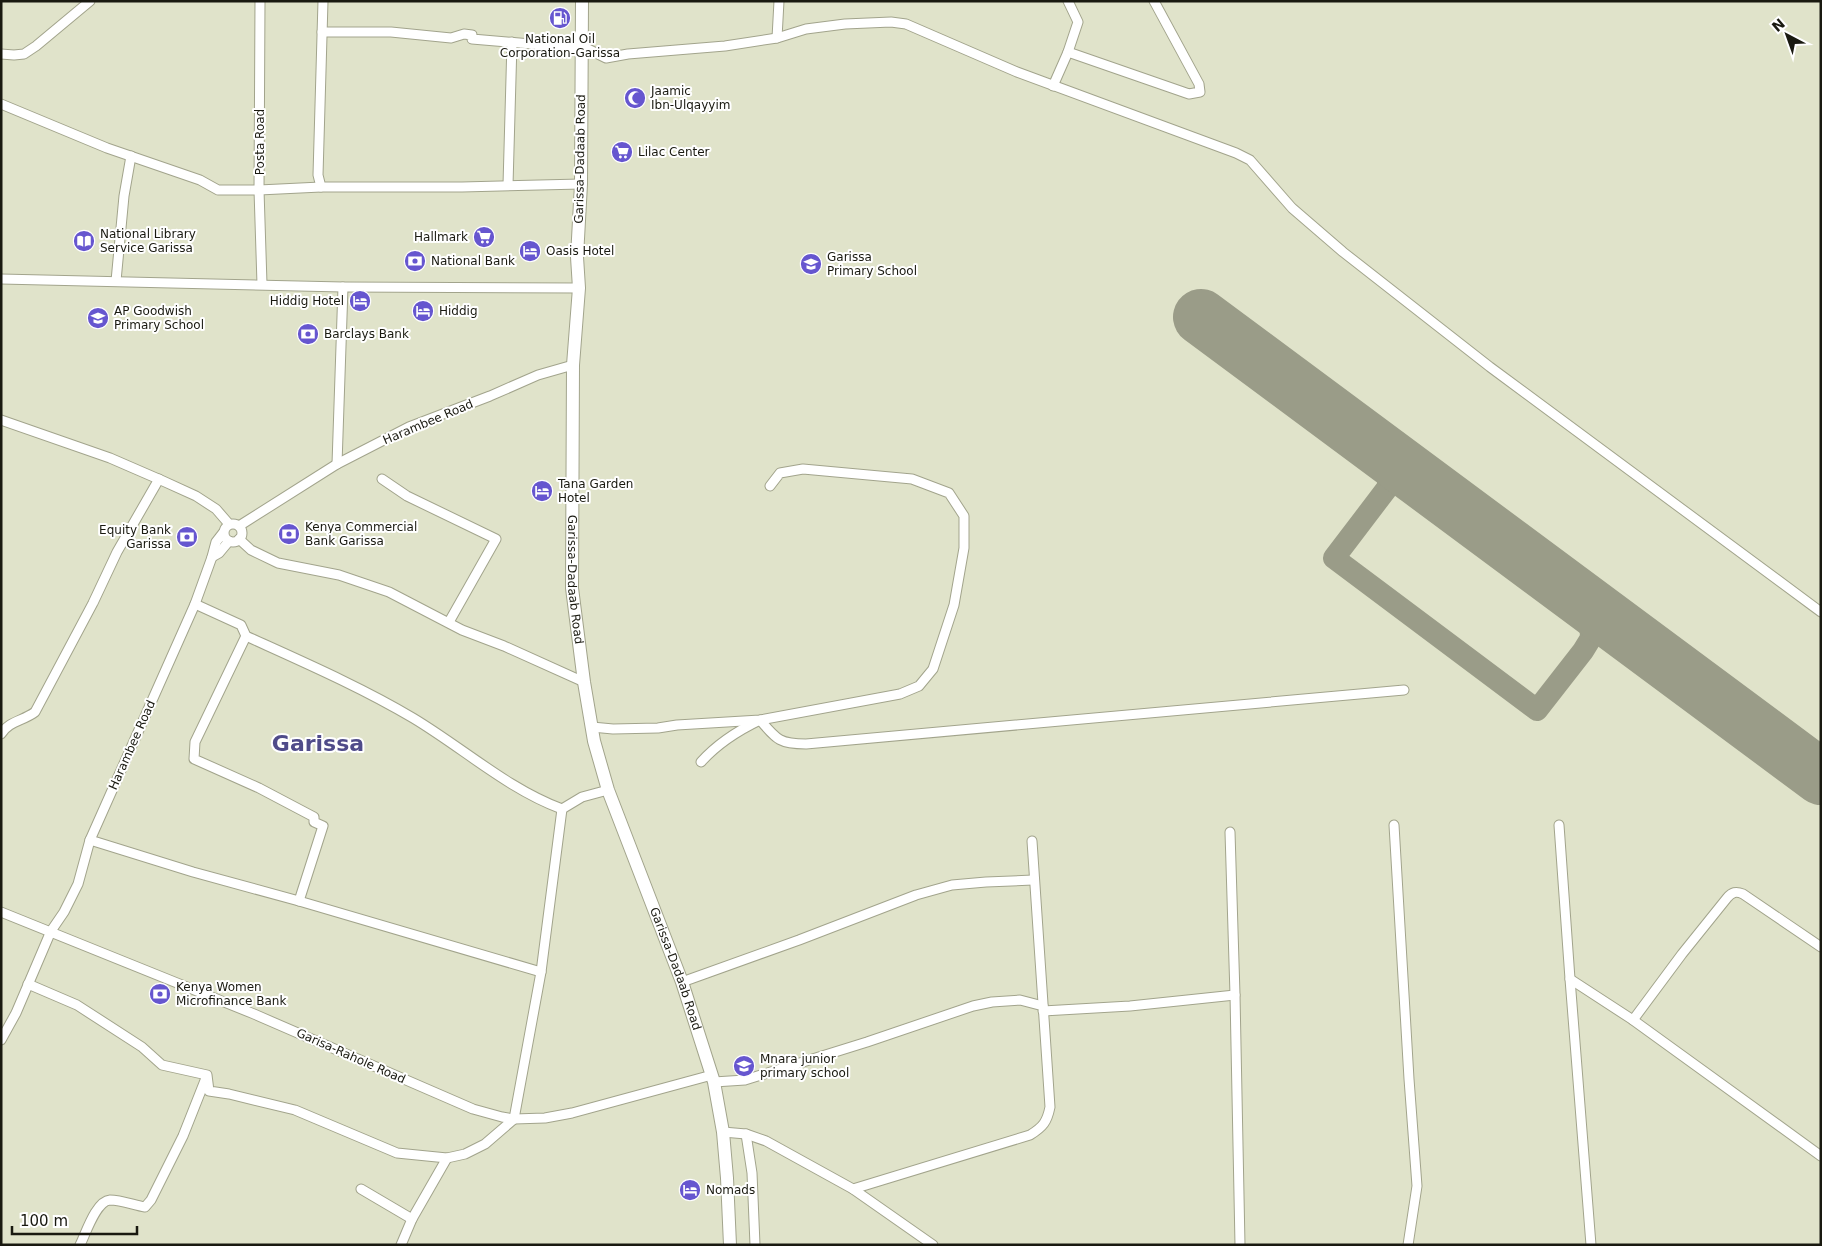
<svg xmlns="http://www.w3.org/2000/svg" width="1822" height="1246" viewBox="0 0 1822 1246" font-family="'DejaVu Sans',sans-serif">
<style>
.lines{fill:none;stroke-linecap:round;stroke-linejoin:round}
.taxiway{stroke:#9a9c88;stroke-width:22}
.runway{stroke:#9a9c88;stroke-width:56}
.minor-casing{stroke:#a2a48c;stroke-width:11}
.highway-casing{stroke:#a2a48c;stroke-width:14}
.minor{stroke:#fff;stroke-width:9}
.highway{stroke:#fff;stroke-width:12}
.labels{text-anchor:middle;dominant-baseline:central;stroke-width:4;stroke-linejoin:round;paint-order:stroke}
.poi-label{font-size:12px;fill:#191910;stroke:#fff;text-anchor:start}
.street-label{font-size:12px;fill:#191910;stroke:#fff}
.town-label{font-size:22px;font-weight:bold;fill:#4f4b89;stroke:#fff}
</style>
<rect width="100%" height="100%" fill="#e0e3ca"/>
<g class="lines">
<polyline class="taxiway" points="1386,468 1388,477 1388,487 1334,558 1537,710 1583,651 1591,638 1590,619"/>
<polyline class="runway" points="1201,317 1821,777"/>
<g class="minor-casing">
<g id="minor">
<polyline points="260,1 259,190 262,284"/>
<polyline points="323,1 318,175 321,187 462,187 581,184"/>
<polyline points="322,32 391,32 451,38 464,34 472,35 472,39 566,47 582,46 606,58 628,54 725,46 777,38 806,29 845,24 891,22 906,24 1017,72 1236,153 1250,160 1292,208 1343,252 1490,367 1821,612"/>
<polyline points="777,38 779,1"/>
<polyline points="1068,52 1189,94 1200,92 1199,84 1154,1"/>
<polyline points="1,54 14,55 24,54 36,46 90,1"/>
<polyline points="1053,86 1068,52 1078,22 1068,1"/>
<polyline points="1,104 107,148 200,180 218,190 259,190 321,187"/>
<polyline points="508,185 512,42"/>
<polyline points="1,279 343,287 579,288"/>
<polyline points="116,281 124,196 131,156"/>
<polyline points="1,420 110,458 163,481 196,496 216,509 229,524"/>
<polyline points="337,464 343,287"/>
<polyline points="382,479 407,496 496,539 449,622"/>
<circle cx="233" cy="533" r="9"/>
<polyline points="239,526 337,464 409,427 490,396 538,375 573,365"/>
<polyline points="239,539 251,550 278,563 339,575 389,592 462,630 504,646 584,682"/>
<polyline points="212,557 219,553 229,541"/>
<path d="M195 604 241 625 246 636C301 661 361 687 413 718 463 748 508 789 562 809L582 797 608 790"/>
<polyline points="246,636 195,742 194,759 259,788 314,817 314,822 323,826 299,901"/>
<polyline points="592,727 613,729 658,728 677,725 760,720 900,694 919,686 933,669 954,605 964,548 964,516 949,493 912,479 803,469 780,473 770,486"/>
<path d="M1 734C9 721 23 721 35 712L93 603 117 552 159 479"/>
<path d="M701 762C718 743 737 731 760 720 777 740 780 744 806 744L1404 690"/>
<polyline points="1394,825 1409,1079 1417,1186 1408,1245"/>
<polyline points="1559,825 1570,979 1591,1245"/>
<polyline points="1230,832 1235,995 1240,1245"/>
<polyline points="90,840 193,872 299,901 541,972"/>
<polyline points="1,912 254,1014 473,1109 502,1117 514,1119 545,1118 572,1113 712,1075"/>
<polyline points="1570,979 1633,1020 1821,1156"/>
<polyline points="682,982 799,940 916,895 952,885 986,882 1033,880"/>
<polyline points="28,984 77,1005 142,1047 162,1065 207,1075 209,1091 229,1094 295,1110 397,1153 447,1158 465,1154 485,1144 514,1119 541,972 562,809"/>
<polyline points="1043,1011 1130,1006 1235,995"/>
<path d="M1633 1020 1682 954 1727 898C1732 892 1736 891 1743 894L1821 947"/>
<polyline points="1,1040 16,1013 51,931 64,912 78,884 90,840 195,604 212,557 216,542 223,533"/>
<polyline points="714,1082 745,1080 867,1042 973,1006 992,1002 1020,1000 1043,1006"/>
<polyline points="723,1132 746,1134 766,1141 853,1189 933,1245"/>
<polyline points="746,1134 752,1173 755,1245"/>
<polyline points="361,1189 412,1219 401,1245"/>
<path d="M853 1189 1030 1135C1043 1127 1047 1122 1050 1107L1032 841"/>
<polyline points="412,1219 447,1158"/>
<path d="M80 1245C86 1233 96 1201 110 1200 121 1200 134 1205 145 1207L151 1200 183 1136 206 1078"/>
</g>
</g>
<g class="highway-casing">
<g id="highway">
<path id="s1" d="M582 1 581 184 577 257 579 288 573 365 572 588 584 682 594 741 608 790 682 982 714 1082 723 1132 727 1178 730 1245"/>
</g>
</g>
<use href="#minor" class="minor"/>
<use href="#highway" class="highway"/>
</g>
<defs>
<g id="fuel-disc" transform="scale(1.125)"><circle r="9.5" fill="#6656cf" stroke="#fff"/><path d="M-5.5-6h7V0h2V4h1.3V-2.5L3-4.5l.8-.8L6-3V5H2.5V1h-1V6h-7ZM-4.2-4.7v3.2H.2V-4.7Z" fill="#fff"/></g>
<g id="mosque-disc" transform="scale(1.125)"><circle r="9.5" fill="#6656cf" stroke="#fff"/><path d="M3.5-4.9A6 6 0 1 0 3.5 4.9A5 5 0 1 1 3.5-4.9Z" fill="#fff"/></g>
<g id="supermarket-disc" transform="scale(1.125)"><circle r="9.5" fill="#6656cf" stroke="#fff"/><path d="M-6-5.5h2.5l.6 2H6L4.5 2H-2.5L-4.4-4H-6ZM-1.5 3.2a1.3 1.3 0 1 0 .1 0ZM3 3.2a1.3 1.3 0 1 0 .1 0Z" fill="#fff"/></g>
<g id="library-disc" transform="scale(1.125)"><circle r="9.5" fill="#6656cf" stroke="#fff"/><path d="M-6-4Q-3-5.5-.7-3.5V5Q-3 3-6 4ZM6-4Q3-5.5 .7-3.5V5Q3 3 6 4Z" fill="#fff"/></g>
<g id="hotel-disc" transform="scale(1.125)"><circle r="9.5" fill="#6656cf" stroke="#fff"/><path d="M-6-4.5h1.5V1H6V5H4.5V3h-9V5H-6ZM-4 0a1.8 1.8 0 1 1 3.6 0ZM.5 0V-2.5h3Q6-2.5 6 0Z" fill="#fff"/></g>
<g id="bank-disc" transform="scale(1.125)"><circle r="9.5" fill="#6656cf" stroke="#fff"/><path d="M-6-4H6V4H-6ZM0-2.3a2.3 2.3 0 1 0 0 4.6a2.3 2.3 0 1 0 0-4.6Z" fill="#fff"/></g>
<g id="school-disc" transform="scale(1.125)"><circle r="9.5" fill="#6656cf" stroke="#fff"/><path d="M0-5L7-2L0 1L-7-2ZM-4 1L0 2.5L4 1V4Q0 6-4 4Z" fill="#fff"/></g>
</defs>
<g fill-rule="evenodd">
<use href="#fuel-disc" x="560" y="18"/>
<use href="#mosque-disc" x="635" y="98"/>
<use href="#supermarket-disc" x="622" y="152"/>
<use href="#supermarket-disc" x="484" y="237"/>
<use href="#library-disc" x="84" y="241"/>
<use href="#hotel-disc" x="530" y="251"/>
<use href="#bank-disc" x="415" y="261"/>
<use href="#school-disc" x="811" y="264"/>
<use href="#hotel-disc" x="360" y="301"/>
<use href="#hotel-disc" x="423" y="311"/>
<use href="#school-disc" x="98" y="318"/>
<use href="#bank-disc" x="308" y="334"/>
<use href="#hotel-disc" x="542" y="491"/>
<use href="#bank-disc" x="289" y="534"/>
<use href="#bank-disc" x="187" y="537"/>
<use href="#bank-disc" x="160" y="994"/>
<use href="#school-disc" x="744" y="1066"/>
<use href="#hotel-disc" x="690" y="1190"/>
</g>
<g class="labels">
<g class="poi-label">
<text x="560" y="39" text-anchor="middle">National Oil<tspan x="560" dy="14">Corporation-Garissa</tspan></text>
<text x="651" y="91">Jaamic<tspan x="651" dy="14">Ibn-Ulqayyim</tspan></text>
<text x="638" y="152">Lilac Center</text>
<text x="100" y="234">National Library<tspan x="100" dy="14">Service Garissa</tspan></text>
<text x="468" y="237" text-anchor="end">Hallmark</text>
<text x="546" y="251">Oasis Hotel</text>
<text x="827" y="257">Garissa<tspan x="827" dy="14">Primary School</tspan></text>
<text x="431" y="261">National Bank</text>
<text x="344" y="301" text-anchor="end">Hiddig Hotel</text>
<text x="114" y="311">AP Goodwish<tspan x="114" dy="14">Primary School</tspan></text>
<text x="439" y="311">Hiddig</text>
<text x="324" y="334">Barclays Bank</text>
<text x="558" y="484">Tana Garden<tspan x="558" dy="14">Hotel</tspan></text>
<text x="305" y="527">Kenya Commercial<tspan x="305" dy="14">Bank Garissa</tspan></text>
<text x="171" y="530" text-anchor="end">Equity Bank<tspan x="171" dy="14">Garissa</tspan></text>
<text x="176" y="987">Kenya Women<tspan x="176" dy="14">Microfinance Bank</tspan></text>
<text x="760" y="1059">Mnara junior<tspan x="760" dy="14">primary school</tspan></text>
<text x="706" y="1190">Nomads</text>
</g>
<g class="street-label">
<text transform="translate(260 142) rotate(-90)">Posta Road</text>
<text transform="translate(580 159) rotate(-89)">Garissa-Dadaab Road</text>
<text transform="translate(428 422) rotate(-23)">Harambee Road</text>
<text stroke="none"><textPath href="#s1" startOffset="579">Garissa-Dadaab Road</textPath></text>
<text transform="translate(132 745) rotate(-66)">Harambee Road</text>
<text stroke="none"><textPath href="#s1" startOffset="984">Garissa-Dadaab Road</textPath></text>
<text transform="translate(351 1056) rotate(24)">Garisa-Rahole Road</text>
</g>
<g class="town-label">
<text x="318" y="743">Garissa</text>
</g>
</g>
<rect width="1822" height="1246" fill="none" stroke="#191910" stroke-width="5"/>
<g transform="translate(1787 35) rotate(319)" stroke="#ffffff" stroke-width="4" paint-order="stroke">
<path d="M0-4L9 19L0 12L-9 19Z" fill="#191910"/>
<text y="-8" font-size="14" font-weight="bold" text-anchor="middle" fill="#191910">N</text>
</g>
<path d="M12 1226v8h125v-8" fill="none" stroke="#191910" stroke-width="2.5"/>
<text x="20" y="1226" font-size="15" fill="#191910" stroke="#ffffff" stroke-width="4" paint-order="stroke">100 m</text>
</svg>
